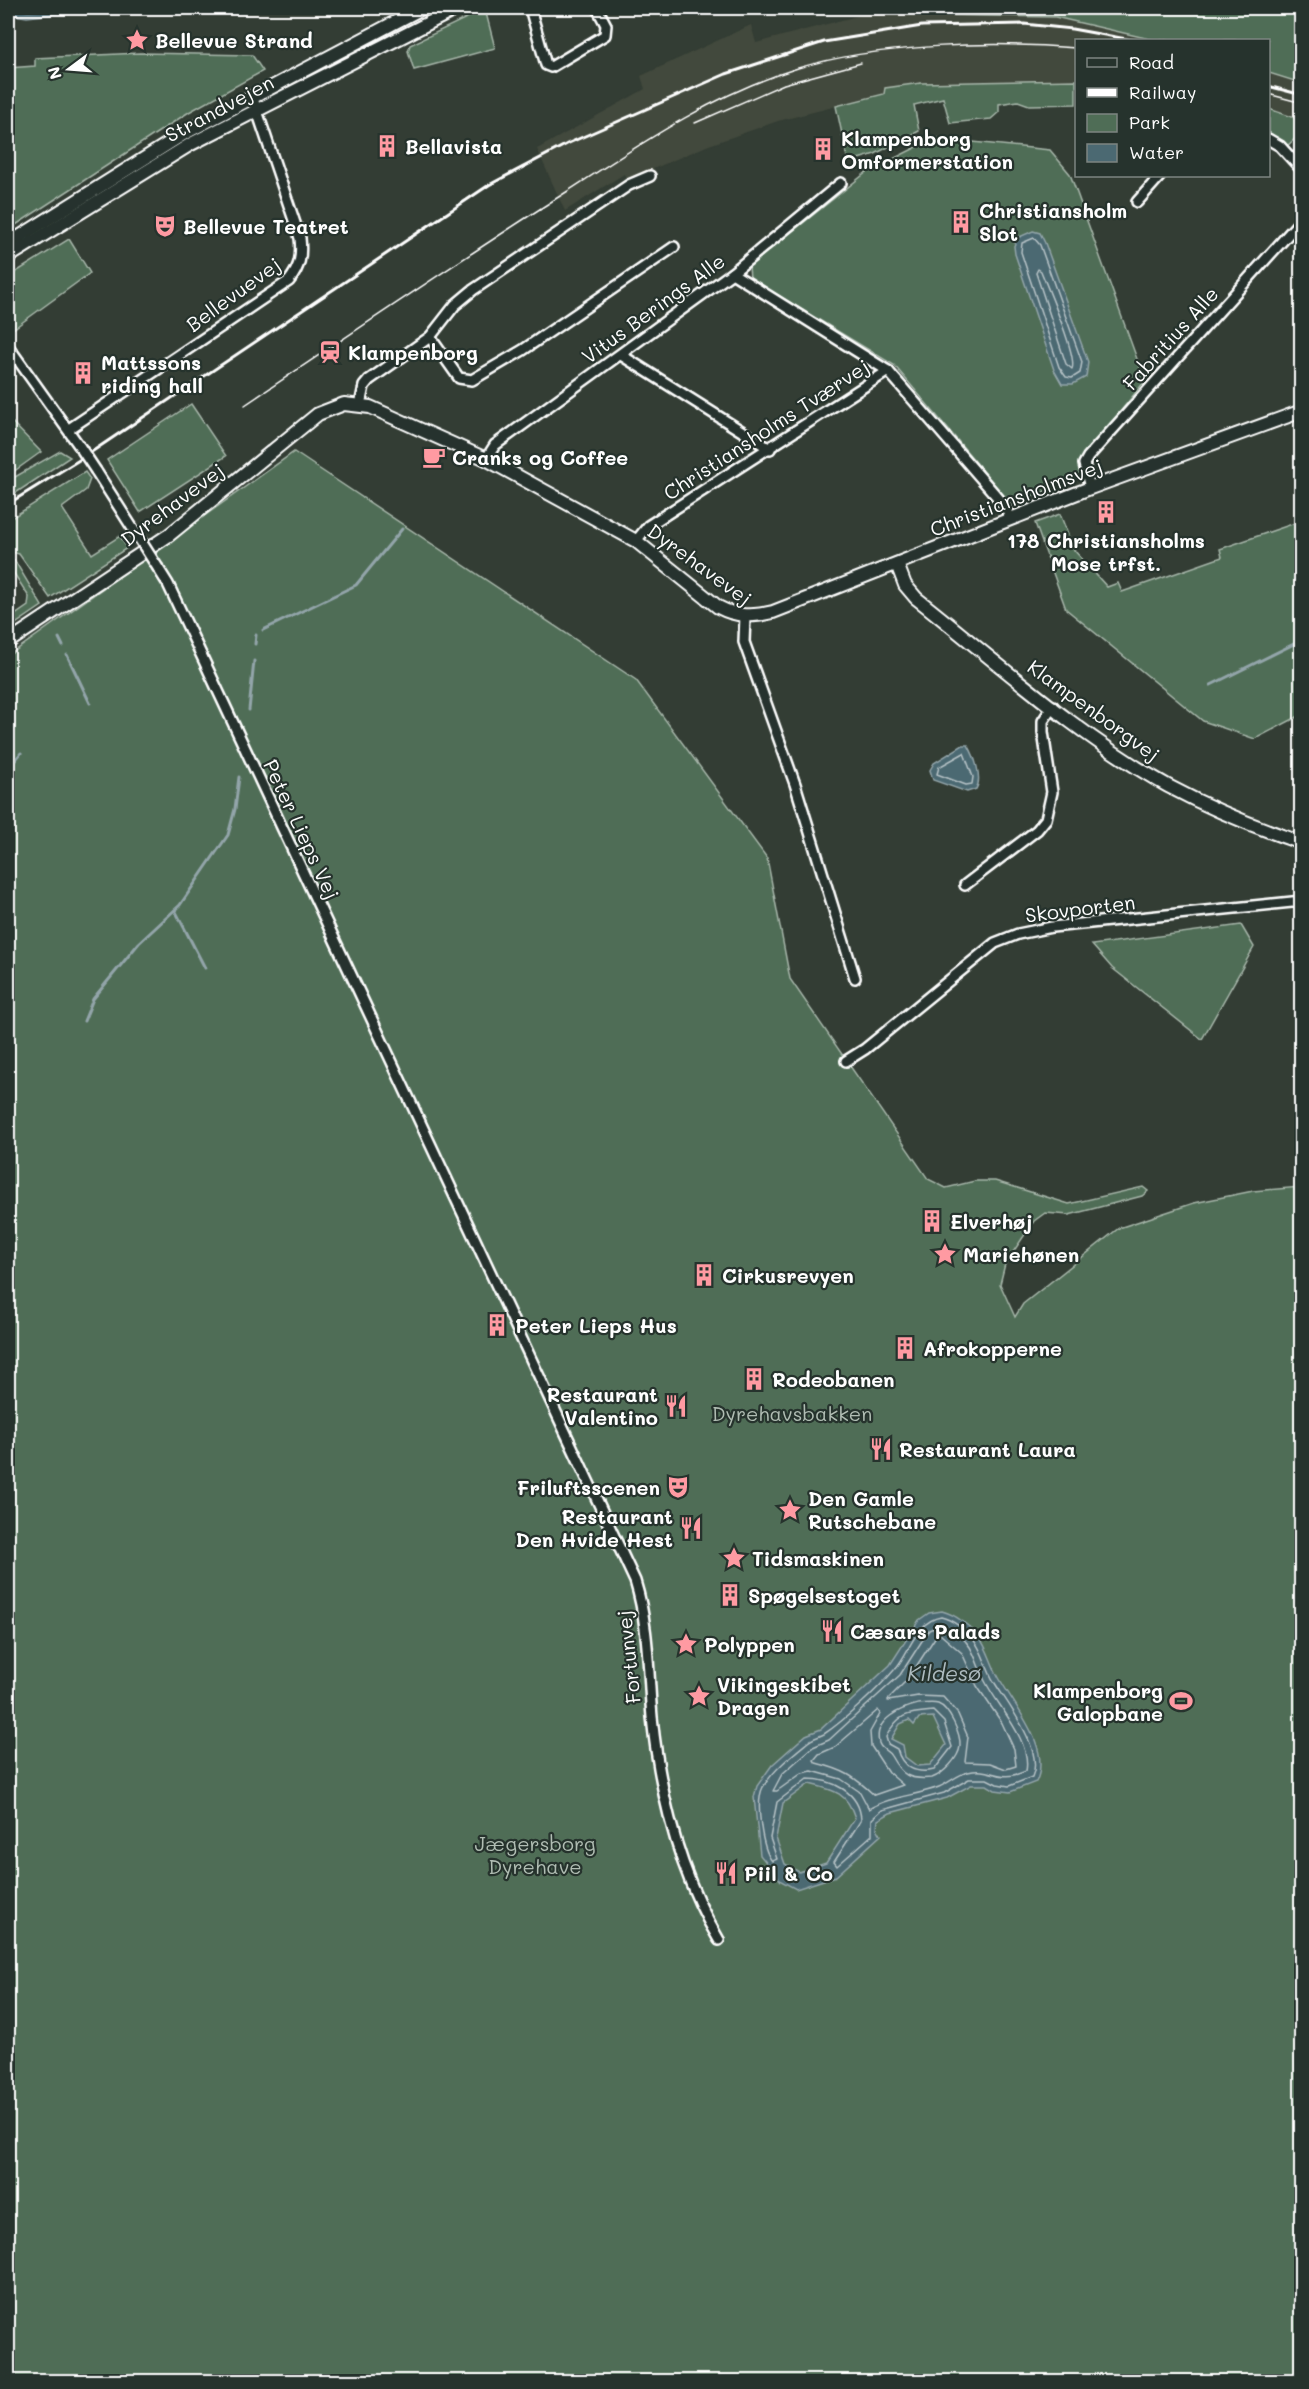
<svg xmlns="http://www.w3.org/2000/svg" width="1309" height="2389" viewBox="0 0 1309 2389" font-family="Mali,sans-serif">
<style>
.built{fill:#42493c}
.green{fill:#4f6d56;stroke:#a7b6aa;stroke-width:1.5}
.water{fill:#4b6972;stroke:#93a5aa;stroke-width:1.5;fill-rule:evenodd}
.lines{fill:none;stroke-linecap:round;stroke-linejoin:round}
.shore{stroke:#b7c3c7;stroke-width:1.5}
.stream{stroke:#93a5aa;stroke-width:3}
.street-casing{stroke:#fff;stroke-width:14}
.secondary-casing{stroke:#fff;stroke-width:16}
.street{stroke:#26332d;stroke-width:9}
.secondary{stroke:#26332d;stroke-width:12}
.tram{stroke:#fff;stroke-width:1.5}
.rail{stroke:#fff;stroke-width:3}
.street-bridge-casing{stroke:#fff;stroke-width:14;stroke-linecap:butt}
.street-bridge{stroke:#26332d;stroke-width:9}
.labels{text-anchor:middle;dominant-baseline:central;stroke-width:4.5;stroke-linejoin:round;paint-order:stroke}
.poi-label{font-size:20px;font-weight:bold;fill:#fff;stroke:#26332d;text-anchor:start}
.street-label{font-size:20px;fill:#fff;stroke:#26332d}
.park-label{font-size:20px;fill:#b0bdb3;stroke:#26332d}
.water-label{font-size:21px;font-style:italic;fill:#aebcc0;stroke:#26332d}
</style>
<rect width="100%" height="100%" fill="#333d34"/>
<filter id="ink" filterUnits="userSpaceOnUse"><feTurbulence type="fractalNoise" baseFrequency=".0167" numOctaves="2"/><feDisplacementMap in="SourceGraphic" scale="12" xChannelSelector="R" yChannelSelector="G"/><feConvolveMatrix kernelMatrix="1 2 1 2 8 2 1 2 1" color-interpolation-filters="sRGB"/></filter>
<g filter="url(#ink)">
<g class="built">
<polygon points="887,8 932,8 939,15 1055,17 1154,40 1076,40 1076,80 921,83 885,88 884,94 778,121 709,145 627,180 624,174 565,211 537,149 645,89 641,76 751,25 756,43"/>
<polygon points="1268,73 1301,83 1301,120 1269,109"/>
</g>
<g class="green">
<polygon points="932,8 1301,8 1301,83 1269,73 1268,40 1154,40 1055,17 939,15"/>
<polygon points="485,9 495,48 414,70 408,51 410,45"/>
<polygon points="140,53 252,55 263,71 189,112 8,230 8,68 35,66 35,58"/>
<polygon points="1076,80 1076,104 1029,105 1018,101 999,104 999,112 991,119 950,123 943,98 914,105 919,131 875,154 848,162 836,106 884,94 885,88 921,83"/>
<polygon points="1269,109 1301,120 1301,133 1286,147 1269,135"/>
<polygon points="935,138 1050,150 1070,174 1145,381 1081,460 1081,476 1012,505 894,365 750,278 749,266 867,172"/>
<polygon points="69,239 90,273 13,329 8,321 8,277"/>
<polygon points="191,404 226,456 140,512 107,460"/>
<polygon points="8,418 41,452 13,472 8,466"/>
<polygon points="60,451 70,457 8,498 8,481"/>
<polygon points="294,452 636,680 767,858 790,979 928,1179 946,1188 975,1181 995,1181 1069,1204 1143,1187 1148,1191 1142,1196 1069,1215 1045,1213 1034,1221 1005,1264 1000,1284 1015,1317 1023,1304 1119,1228 1194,1203 1253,1191 1301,1187 1301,2381 8,2381 8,656"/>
<polygon points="85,472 90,479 86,490 62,508 92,554 120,536 127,548 50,598 19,554 8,551 8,520"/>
<polygon points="1060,514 1074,550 1107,587 1118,583 1122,592 1222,557 1220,549 1301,521 1301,715 1255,739 1203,721 1066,609 1035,523"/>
<polygon points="8,558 15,561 42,606 8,629 8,620 28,606 29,597 8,564"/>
<polygon points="1241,925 1254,947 1202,1039 1112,968 1092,945"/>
</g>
<g class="water">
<polygon points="8,8 111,8 27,17 8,14"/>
<polygon points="1033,231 1040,233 1045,243 1088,362 1086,377 1073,384 1062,384 1054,370 1015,254 1014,246 1017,238"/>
<path d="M963 745H968C974 755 983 778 976 789L967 792 933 780 930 770 934 763Z"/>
<path d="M942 1611C957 1615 968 1625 979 1637 987 1647 991 1663 997 1674 1012 1704 1053 1747 1036 1782L1010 1792 995 1790 987 1785H971L947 1798 890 1813 878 1820 877 1828 881 1835 836 1876 796 1889 781 1881 760 1855 754 1797 757 1786 772 1765 806 1735 821 1729 890 1665 919 1620 929 1613ZM933 1717 946 1745 930 1765 917 1766 905 1757 903 1745 891 1739 900 1724 909 1720 914 1725 919 1718ZM809 1784C834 1790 847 1792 855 1818L826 1863 799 1872 785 1864 776 1838 783 1803Z"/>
</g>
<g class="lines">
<g class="shore">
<polyline points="8,8 28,11 76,8"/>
<polygon points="1034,238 1040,245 1082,362 1080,373 1072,378 1066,377 1059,367 1021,252 1022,243"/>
<path d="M1038 269 1041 271C1047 287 1078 357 1072 369L1066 364 1036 273Z"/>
<polygon points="964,753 973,777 972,784 966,785 937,774 939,767"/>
<path d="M941 1617C954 1620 966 1631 975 1642 983 1652 986 1668 993 1680 1006 1702 1045 1750 1032 1777L1009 1786 997 1784 987 1779H969L944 1793 882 1810 872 1819V1835L837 1866 834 1862 861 1820C860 1792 832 1779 807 1779L777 1802 770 1838 777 1859 772 1861C762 1849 755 1802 763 1787 774 1769 792 1755 808 1742 812 1738 819 1737 824 1734 844 1721 879 1688 895 1669 910 1652 916 1621 941 1617Z"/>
<path d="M941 1625C951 1627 964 1638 970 1647 976 1657 979 1670 985 1681 998 1707 1032 1741 1026 1771 996 1784 993 1766 968 1772 958 1774 949 1783 939 1787 916 1796 890 1796 869 1809L860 1792 841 1779 812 1771 802 1773 777 1791H773L782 1774 813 1747 829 1740 900 1675 929 1630Z"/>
<polygon points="940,1634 962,1653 977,1686 1002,1723 1014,1749 1016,1766 1006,1769 990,1763 965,1762 968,1737 958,1714 943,1697 918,1696 888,1701 889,1698 908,1679 936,1636"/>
<path d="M918 1704C924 1704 932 1702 938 1704 949 1708 961 1734 960 1746 959 1758 943 1774 932 1778 909 1780 902 1776 891 1756 888 1750 881 1750 879 1743 873 1719 902 1708 918 1704Z"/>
<path d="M878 1710 880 1714 870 1732 871 1746 888 1772 903 1785 874 1795C854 1776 844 1770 816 1763L814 1760 819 1754 835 1747Z"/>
<path d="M933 1711 944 1722 952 1747 934 1770C916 1774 902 1768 897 1749L888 1744 886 1737C898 1713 908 1713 933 1711Z"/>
</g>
<g class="stream">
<polyline points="263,630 356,585 402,529"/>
<polyline points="59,638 63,646"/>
<polyline points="255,644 256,635"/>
<polyline points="67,655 90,703"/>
<polyline points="1211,685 1302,640"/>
<polyline points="249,710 254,661"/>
<polyline points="8,769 21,753"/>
<polyline points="175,910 205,968"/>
<polyline points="84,1021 93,999 139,943 180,905 228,835 235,809 239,777"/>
</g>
<g class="street-casing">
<g id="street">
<polyline points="530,8 546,65 551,67 605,35 606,25 597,8"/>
<polyline points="1268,139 1280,146 1302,170"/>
<polyline points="1137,202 1160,176"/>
<polyline points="732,273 888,371 999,499 1012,519"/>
<polyline points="430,337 459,378 472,380 523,350 674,247"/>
<polyline points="8,346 80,447"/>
<polyline points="621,355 770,449"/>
<polyline points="360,405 364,386 369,380 430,337 455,305 473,290 629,185 650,176"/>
<path d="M69 429 289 281C300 267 302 256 300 238L252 96"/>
<polyline points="486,459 495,445 732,273 841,183"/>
<polyline points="96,471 135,532"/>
<polyline points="1090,488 1084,464 1088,457 1302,219"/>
<polyline points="636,541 648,526 888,371"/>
<path d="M158 568 168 584 635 1581C649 1626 648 1671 652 1717 660 1795 679 1873 719 1940"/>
<polyline points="745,616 744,642 795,784 855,978"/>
<polyline points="965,885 1037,830 1046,819 1052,792 1043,732 1043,721 1053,706"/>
<polyline points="846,1061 865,1049 995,943 1018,934 1052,927 1302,901"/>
</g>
</g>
<g class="secondary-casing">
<g id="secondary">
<polyline points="8,244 185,133 422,8"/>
<polyline points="8,257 191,144 458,8"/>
<path d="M897 564 905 585 916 598C996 661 1078 736 1168 786 1211 809 1255 827 1302 843"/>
<path d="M8 642 169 535 318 414 344 404 370 407 486 459 636 541 718 607C737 617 752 617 773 612L1090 488 1302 411"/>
</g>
</g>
<use href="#street" class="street"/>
<use href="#secondary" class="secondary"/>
<g class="tram">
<polyline points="1268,94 1302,103"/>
<polyline points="695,123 784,84 861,63"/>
<path d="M245 405C352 333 459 260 568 191 640 144 715 93 798 68 878 44 994 41 1076 48"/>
</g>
<g class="rail">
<polyline points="1268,86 1302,95"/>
<polyline points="8,504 84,457 489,185 569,143 726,74 824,42 922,26 1024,24 1072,29 1132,40"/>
</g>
<g class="street-bridge-casing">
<g id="street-bridge">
<polyline points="80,447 96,471"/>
<polyline points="135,532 158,568"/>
</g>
</g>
<use href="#street-bridge" class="street-bridge"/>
</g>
</g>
<defs>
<g id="sight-bare" transform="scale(1.8)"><path d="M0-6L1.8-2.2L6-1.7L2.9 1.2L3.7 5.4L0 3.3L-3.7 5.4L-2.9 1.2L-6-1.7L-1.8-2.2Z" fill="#ff9aa2" stroke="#26332d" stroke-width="2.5" paint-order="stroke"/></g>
<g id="building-bare" transform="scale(1.8)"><path d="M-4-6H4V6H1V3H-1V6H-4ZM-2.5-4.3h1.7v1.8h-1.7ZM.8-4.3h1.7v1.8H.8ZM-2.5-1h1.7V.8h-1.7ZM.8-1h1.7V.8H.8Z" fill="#ff9aa2" stroke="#26332d" stroke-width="2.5" paint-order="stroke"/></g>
<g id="theatre-bare" transform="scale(1.8)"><path d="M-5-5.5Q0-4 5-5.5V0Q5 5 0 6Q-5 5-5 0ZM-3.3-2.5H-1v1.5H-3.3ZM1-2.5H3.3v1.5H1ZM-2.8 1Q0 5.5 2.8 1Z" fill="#ff9aa2" stroke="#26332d" stroke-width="2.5" paint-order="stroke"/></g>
<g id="station-bare" transform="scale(1.8)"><path d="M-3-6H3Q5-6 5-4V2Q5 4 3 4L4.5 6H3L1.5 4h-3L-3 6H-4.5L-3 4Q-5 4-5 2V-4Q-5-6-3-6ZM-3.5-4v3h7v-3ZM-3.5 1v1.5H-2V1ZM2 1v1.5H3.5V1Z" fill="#ff9aa2" stroke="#26332d" stroke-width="2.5" paint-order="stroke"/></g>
<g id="cafe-bare" transform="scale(1.8)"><path d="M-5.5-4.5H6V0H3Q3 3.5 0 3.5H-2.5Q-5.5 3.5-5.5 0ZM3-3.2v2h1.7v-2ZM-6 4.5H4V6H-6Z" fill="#ff9aa2" stroke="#26332d" stroke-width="2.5" paint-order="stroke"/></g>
<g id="restaurant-bare" transform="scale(1.8)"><path d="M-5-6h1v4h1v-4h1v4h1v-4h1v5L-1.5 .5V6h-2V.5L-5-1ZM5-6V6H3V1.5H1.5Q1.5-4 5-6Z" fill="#ff9aa2" stroke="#26332d" stroke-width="2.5" paint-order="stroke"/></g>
<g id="stadium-bare" transform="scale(1.8)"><path d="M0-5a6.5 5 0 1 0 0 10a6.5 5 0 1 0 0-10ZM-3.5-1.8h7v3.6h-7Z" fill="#ff9aa2" stroke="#26332d" stroke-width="2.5" paint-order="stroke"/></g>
</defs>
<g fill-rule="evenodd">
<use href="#sight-bare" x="137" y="40"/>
<use href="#building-bare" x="387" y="146"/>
<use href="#building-bare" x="823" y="149"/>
<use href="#building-bare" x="961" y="222"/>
<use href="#theatre-bare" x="165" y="226"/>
<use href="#station-bare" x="330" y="352"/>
<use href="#building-bare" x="83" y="373"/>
<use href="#cafe-bare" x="434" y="457"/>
<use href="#building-bare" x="1106" y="512"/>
<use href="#building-bare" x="932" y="1221"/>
<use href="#sight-bare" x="945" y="1254"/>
<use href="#building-bare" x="704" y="1275"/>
<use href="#building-bare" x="497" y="1325"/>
<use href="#building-bare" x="905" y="1348"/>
<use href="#building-bare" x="754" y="1379"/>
<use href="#restaurant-bare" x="676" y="1406"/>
<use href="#restaurant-bare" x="881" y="1449"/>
<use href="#theatre-bare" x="678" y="1487"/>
<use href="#sight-bare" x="790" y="1510"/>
<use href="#restaurant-bare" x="691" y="1528"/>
<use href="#sight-bare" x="734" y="1558"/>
<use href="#building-bare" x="730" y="1595"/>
<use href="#restaurant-bare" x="832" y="1631"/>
<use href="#sight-bare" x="686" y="1644"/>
<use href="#sight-bare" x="699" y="1696"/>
<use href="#stadium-bare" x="1181" y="1701"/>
<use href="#restaurant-bare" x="726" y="1873"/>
</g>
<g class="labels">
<g class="poi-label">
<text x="155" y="40">Bellevue Strand</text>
<text x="841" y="138">Klampenborg<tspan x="841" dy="23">Omformerstation</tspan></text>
<text x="405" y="146">Bellavista</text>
<text x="979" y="210">Christiansholm<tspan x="979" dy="23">Slot</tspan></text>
<text x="183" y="226">Bellevue Teatret</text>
<text x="348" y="352">Klampenborg</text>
<text x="101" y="362">Mattssons<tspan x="101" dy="23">riding hall</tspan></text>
<text x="452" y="457">Cranks og Coffee</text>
<text x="1106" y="540" text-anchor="middle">178 Christiansholms<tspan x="1106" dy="23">Mose trfst.</tspan></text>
<text x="950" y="1221">Elverhøj</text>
<text x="963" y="1254">Mariehønen</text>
<text x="722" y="1275">Cirkusrevyen</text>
<text x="515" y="1325">Peter Lieps Hus</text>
<text x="923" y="1348">Afrokopperne</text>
<text x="772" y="1379">Rodeobanen</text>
<text x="658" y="1394" text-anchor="end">Restaurant<tspan x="658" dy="23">Valentino</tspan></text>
<text x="899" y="1449">Restaurant Laura</text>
<text x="660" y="1487" text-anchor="end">Friluftsscenen</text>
<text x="808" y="1498">Den Gamle<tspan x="808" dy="23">Rutschebane</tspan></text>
<text x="673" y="1516" text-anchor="end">Restaurant<tspan x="673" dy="23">Den Hvide Hest</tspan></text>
<text x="752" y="1558">Tidsmaskinen</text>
<text x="748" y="1595">Spøgelsestoget</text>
<text x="850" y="1631">Cæsars Palads</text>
<text x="704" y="1644">Polyppen</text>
<text x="717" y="1684">Vikingeskibet<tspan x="717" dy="23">Dragen</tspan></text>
<text x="1163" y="1690" text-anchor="end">Klampenborg<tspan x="1163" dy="23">Galopbane</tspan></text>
<text x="744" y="1873">Piil &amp; Co</text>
</g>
<g class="street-label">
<text transform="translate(219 108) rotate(-28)">Strandvejen</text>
<text transform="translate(233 294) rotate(-36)">Bellevuevej</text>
<text transform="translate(653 308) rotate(-36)">Vitus Berings Alle</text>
<text transform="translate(1170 338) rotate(-48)">Fabritius Alle</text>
<text transform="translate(766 429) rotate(-33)">Christiansholms Tværvej</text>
<text transform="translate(1016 497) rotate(-21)">Christiansholmsvej</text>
<text transform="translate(172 504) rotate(-37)">Dyrehavevej</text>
<text transform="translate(700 564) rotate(36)">Dyrehavevej</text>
<text transform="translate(1094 710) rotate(36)">Klampenborgvej</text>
<text transform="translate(302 829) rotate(65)">Peter Lieps Vej</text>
<text transform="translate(1080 908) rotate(-7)">Skovporten</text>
<text transform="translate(628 1657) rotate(-96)">Fortunvej</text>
</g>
<g class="park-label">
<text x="792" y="1413">Dyrehavsbakken</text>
<text x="535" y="1843">Jægersborg<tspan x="535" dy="23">Dyrehave</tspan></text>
</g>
<g class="water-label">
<text x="944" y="1672">Kildesø</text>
</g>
</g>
<rect width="1309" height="2389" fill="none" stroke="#26332d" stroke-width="30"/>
<rect x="15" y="15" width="1279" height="2359" fill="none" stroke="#fff" stroke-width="2" filter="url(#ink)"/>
<rect x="1075" y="39" width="195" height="138" fill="#26332d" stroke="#7d8581" stroke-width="1.5"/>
<rect x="1087" y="58" width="30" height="9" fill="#26332d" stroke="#7d8581" stroke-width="1.5"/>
<text x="1129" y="69" font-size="18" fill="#ffffff">Road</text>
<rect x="1087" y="88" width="30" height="9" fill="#ffffff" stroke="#7d8581" stroke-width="1.5"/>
<text x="1129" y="99" font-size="18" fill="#ffffff">Railway</text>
<rect x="1087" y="114" width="30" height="18" fill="#4f6d56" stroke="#7d8581" stroke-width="1.5"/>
<text x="1129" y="129" font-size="18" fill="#ffffff">Park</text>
<rect x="1087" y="144" width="30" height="18" fill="#4b6972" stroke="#7d8581" stroke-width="1.5"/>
<text x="1129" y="159" font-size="18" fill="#ffffff">Water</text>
<g transform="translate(69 69) rotate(254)" stroke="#26332d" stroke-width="4.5" paint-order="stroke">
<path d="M0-4.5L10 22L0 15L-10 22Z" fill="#ffffff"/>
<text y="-9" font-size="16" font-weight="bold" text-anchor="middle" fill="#ffffff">N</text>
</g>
</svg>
